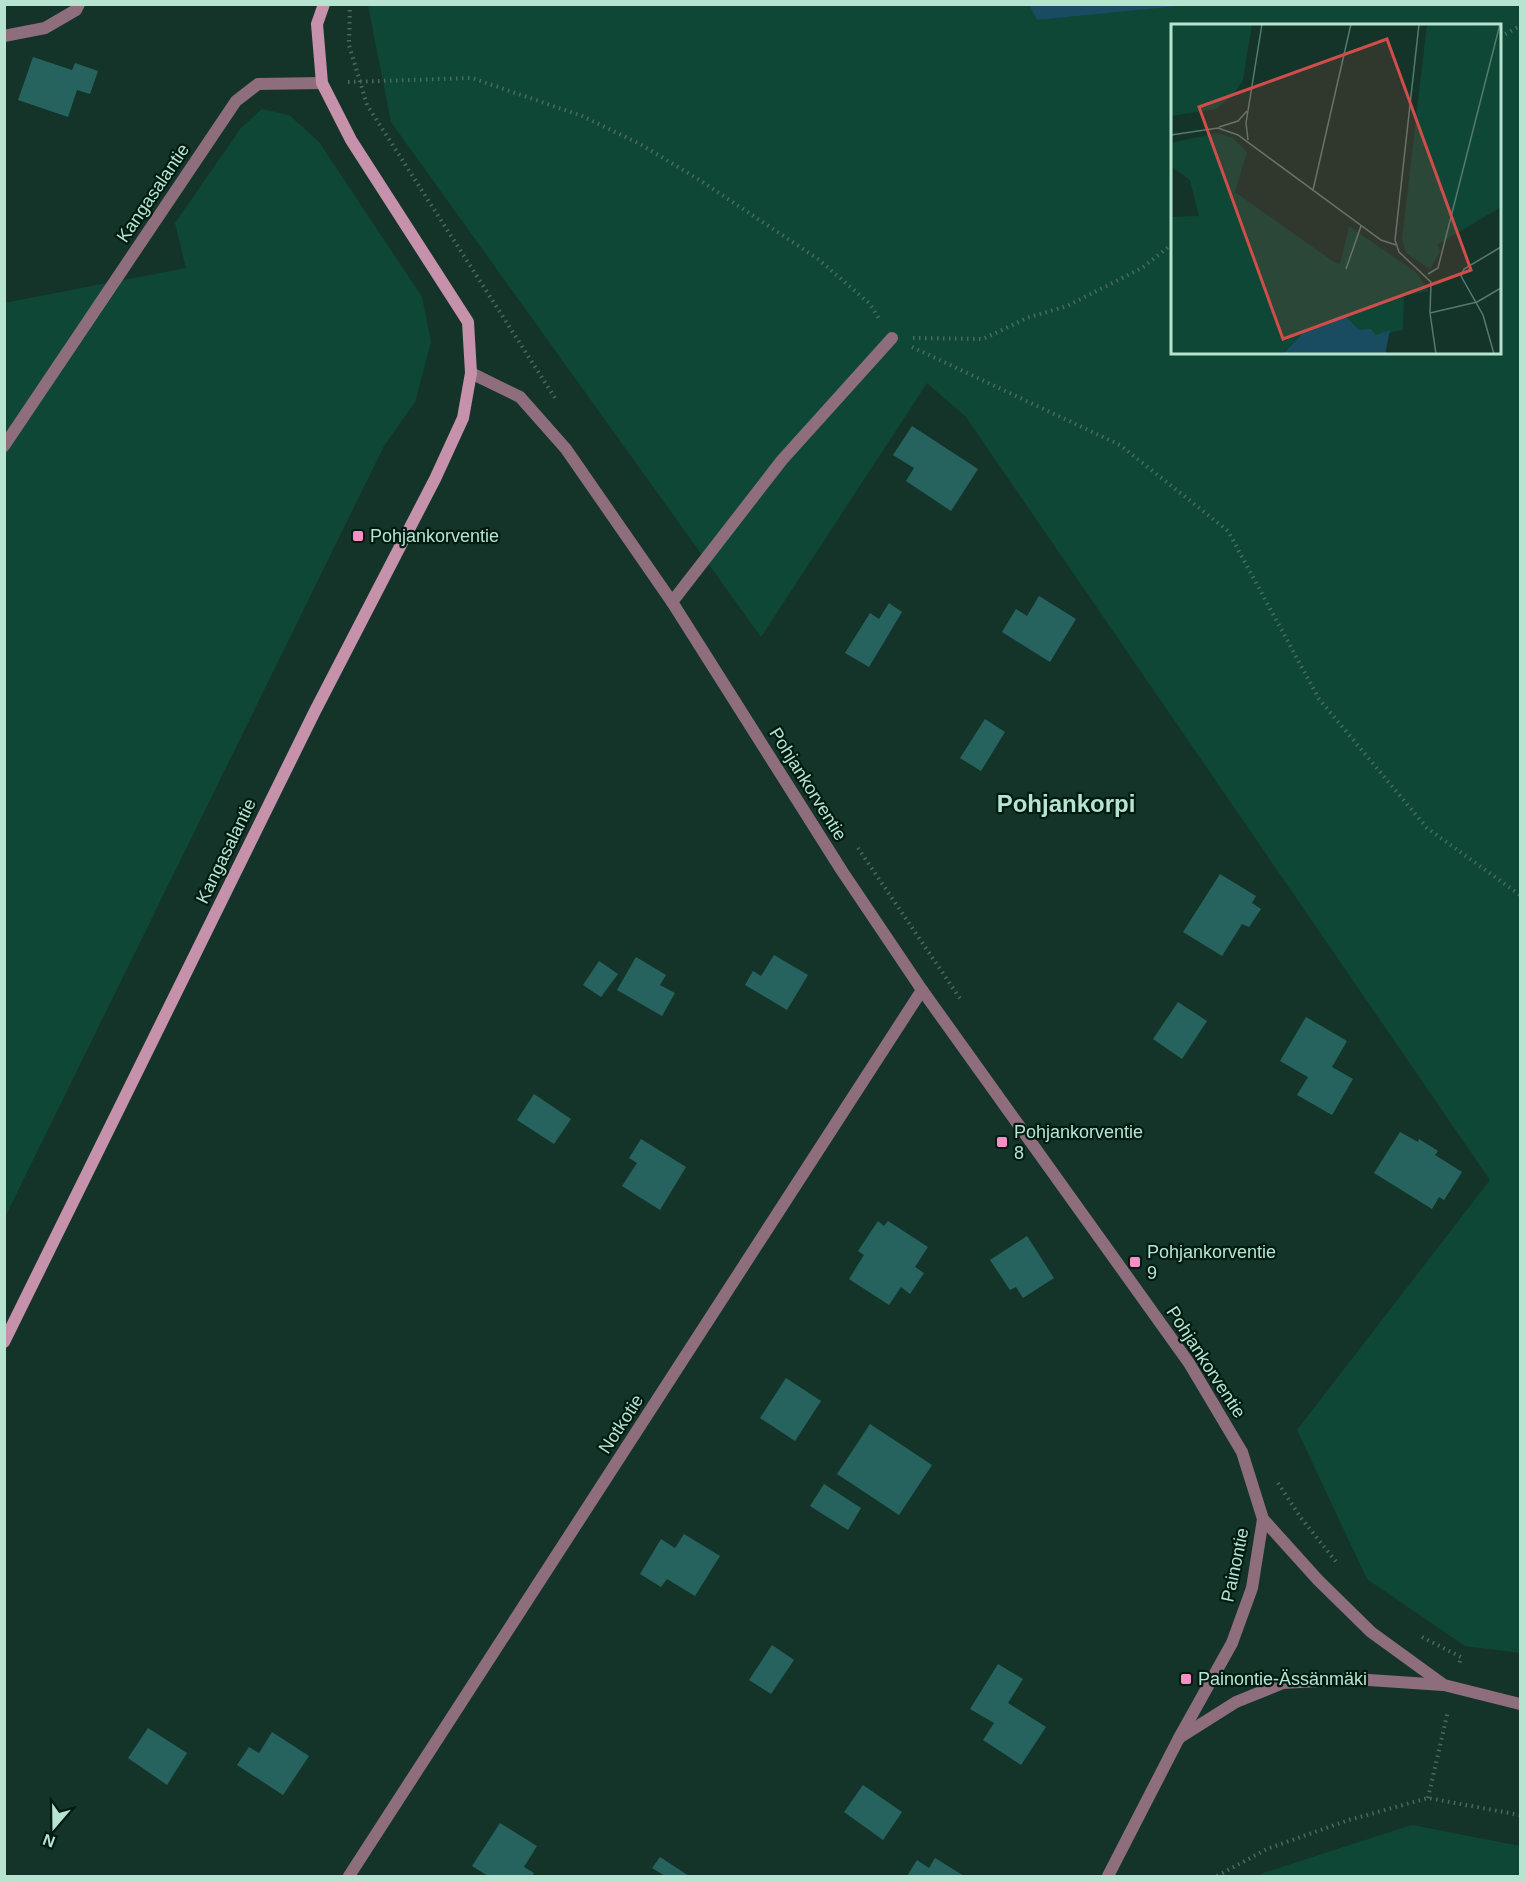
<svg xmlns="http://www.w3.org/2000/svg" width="1525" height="1881" viewBox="0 0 1525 1881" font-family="Arial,sans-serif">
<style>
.green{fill:#0f4736;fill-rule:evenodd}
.water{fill:#1a4c61}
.building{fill:#26635e}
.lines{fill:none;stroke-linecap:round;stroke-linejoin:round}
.path{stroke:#486b5d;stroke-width:4;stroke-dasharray:1.5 4.5;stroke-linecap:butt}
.service{stroke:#8e6d7d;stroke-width:12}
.minor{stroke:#8e6d7d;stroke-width:12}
.tertiary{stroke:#8e6d7d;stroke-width:12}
.secondary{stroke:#c691aa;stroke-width:12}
.poi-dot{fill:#fa8fc6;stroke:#001b12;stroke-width:2}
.labels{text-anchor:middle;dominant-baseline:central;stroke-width:4.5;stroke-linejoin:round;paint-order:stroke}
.street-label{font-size:18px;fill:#b7e3d1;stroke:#001b12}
.poi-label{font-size:18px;fill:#b7e3d1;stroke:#001b12;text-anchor:start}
.district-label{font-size:24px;font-weight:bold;fill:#b7e3d1;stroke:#001b12}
.inset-road{fill:none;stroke:#567a6c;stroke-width:1.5}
.view{fill:#d04d4a;fill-opacity:0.15;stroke:#d04d4a;stroke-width:3}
.inset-edge{fill:none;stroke:#b7e3d1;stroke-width:3}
</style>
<rect width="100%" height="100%" fill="#153429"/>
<g class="green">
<path d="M1029 4 1037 20 1188 4 1520 5V1653L1465 1646 1367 1579 1297 1430 1490 1180 966 417 927 383 761 637 391 122 368 5ZM1172 26H1500V352H1172Z"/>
<polygon points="262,109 289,115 319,142 422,297 431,342 415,402 384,446 5,1217 4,303 186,268 175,223 241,128"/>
<polygon points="1412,1825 1520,1846 1520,1876 1259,1876 1263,1873"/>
</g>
<polygon class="water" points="1029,5 1188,5 1037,20"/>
<g class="building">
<polygon points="33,57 72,70 75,63 98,71 90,94 77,90 68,117 18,100"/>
<polygon points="912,426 978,469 951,511 906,481 914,468 893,455"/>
<polygon points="1039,596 1076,619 1050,662 1002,632 1016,609 1027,616"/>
<polygon points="889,603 902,612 869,667 845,653 870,613 879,619"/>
<polygon points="985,719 1005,732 981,771 960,758"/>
<polygon points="1220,874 1256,896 1252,903 1261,909 1249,927 1242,924 1222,956 1183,932"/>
<polygon points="774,955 808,975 787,1010 745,985 753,971 761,976"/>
<polygon points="636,957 666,975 660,985 675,993 662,1016 617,990"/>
<polygon points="599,961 618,974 601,997 583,985"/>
<polygon points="1178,1002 1207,1021 1182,1059 1153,1039"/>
<polygon points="1306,1017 1347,1041 1332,1067 1353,1079 1332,1115 1297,1095 1308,1077 1280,1061"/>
<polygon points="534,1094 571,1119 554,1144 517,1120"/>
<polygon points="1400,1132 1418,1142 1419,1139 1438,1151 1435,1155 1462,1172 1444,1200 1439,1197 1432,1209 1374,1173"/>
<polygon points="641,1139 686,1167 660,1210 622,1186 637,1163 629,1158"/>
<polygon points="878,1221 884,1226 888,1221 928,1247 915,1267 924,1273 910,1294 901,1287 889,1305 849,1279 864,1255 858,1251"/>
<polygon points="1027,1236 1054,1278 1023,1298 1016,1287 1010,1290 990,1260"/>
<polygon points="786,1378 821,1401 795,1441 760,1418"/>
<polygon points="870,1424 932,1465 899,1515 837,1474"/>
<polygon points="824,1484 861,1508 848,1530 810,1506"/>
<polygon points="684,1534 720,1556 695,1596 667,1579 661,1587 640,1574 661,1539 675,1548"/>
<polygon points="772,1645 794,1660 771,1694 749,1680"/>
<polygon points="998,1664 1023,1679 1008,1703 1046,1727 1021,1765 983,1740 994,1723 970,1709"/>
<polygon points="148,1728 187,1753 167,1785 128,1758"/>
<polygon points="272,1732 309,1756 283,1795 237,1765 249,1747 259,1753"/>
<polygon points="863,1785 902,1812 883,1840 844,1812"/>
<polygon points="500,1823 537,1846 524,1867 534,1873 532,1876 488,1876 472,1866"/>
<polygon points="660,1857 689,1876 665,1876 652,1868"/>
<polygon points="935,1858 964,1876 907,1876 917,1860 929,1868"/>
</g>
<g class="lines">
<g class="path">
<polyline points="350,4 349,45 367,105 557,401"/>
<polyline points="1500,37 1520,26"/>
<polyline points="348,82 472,78 582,116 640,144 698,179 818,259 869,303 880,320"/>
<polyline points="913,338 983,339 1027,318 1067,306 1142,268 1172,244"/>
<polyline points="912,347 1120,445 1228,531 1319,699 1427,828 1520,895"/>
<polyline points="858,848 961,1000"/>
<polyline points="1278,1483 1301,1518 1338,1564"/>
<polyline points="1422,1637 1461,1657 1459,1665"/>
<polyline points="1428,1798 1448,1711"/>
<polyline points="1217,1876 1267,1849 1349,1820 1428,1798 1520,1815"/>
</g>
<polyline class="service" points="672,602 782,460 892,338"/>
<g class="minor">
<polyline points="4,36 45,28 76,10 79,4"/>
<polyline points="4,446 236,101 258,84 322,83"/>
<polyline points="349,1876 922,990"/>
<polyline points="1108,1876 1179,1738 1232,1643 1252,1588 1263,1519"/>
</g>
<g class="tertiary">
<polyline points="471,373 520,397 566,449 672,602 842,871 922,990 1189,1363 1242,1452 1263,1519 1318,1580 1371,1632 1444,1685 1520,1704"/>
<polyline points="1179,1738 1236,1702 1283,1683 1354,1679 1443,1685"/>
</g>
<polyline class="secondary" points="4,1342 315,711 435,479 463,418 471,373 468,322 351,140 322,83 317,24 324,4"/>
</g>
<g class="poi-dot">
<rect x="352" y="530" width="12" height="12" rx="3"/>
<rect x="996" y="1136" width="12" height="12" rx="3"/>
<rect x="1129" y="1256" width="12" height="12" rx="3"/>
<rect x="1180" y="1673" width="12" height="12" rx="3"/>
</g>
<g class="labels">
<g class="street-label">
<text transform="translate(153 193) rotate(-56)">Kangasalantie</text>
<text transform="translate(808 784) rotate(58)">Pohjankorventie</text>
<text transform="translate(226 851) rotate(-64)">Kangasalantie</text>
<text transform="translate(1206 1362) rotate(57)">Pohjankorventie</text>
<text transform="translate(621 1424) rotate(-57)">Notkotie</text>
<text transform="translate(1235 1565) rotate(-78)">Painontie</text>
</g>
<g class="poi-label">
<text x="370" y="536">Pohjankorventie</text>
<text x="1014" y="1132">Pohjankorventie<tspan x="1014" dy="21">8</tspan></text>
<text x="1147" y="1252">Pohjankorventie<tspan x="1147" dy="21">9</tspan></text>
<text x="1198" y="1679">Painontie-Ässänmäki</text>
</g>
<g class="district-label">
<text x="1066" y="803">Pohjankorpi</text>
</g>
</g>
<g transform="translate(1171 24)">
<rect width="330" height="330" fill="#153429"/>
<path d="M0 0H81L72 56 61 72 45 85 0 92ZM256 0 330 2V183L266 221 269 227 259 245 235 229 231 215ZM46 109 61 113 76 128 64 168 163 238 169 240 178 202 246 249 257 267 233 272 232 306 205 311 132 309 112 330H0V193L28 192 19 156 0 142V119Z" fill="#0f4736"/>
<path d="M172 290 188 306 200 305 205 311 219 306 214 330H112L132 309Z" fill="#1a4c61"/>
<path class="inset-road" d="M248 0 224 216 228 228 260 258 259 289 265 330M48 103 67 97 76 87M0 111 47 104 67 111 210 216 225 221M77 116 75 99 91 0M142 166 180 0M175 245 190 202M257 250 267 244 329 0M259 289 306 278 330 264M323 330 312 291 290 252 293 245 330 223"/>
<path class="view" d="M216 15 300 246 112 315 28 83Z"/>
<rect width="330" height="330" class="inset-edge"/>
</g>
<rect width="1525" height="1881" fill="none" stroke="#b7e3d1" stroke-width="12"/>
<g transform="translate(54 1827) rotate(200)" stroke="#001b12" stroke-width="4.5" paint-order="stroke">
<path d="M0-4.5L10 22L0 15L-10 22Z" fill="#b7e3d1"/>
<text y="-9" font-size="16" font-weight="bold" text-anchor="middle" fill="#b7e3d1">N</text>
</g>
</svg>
